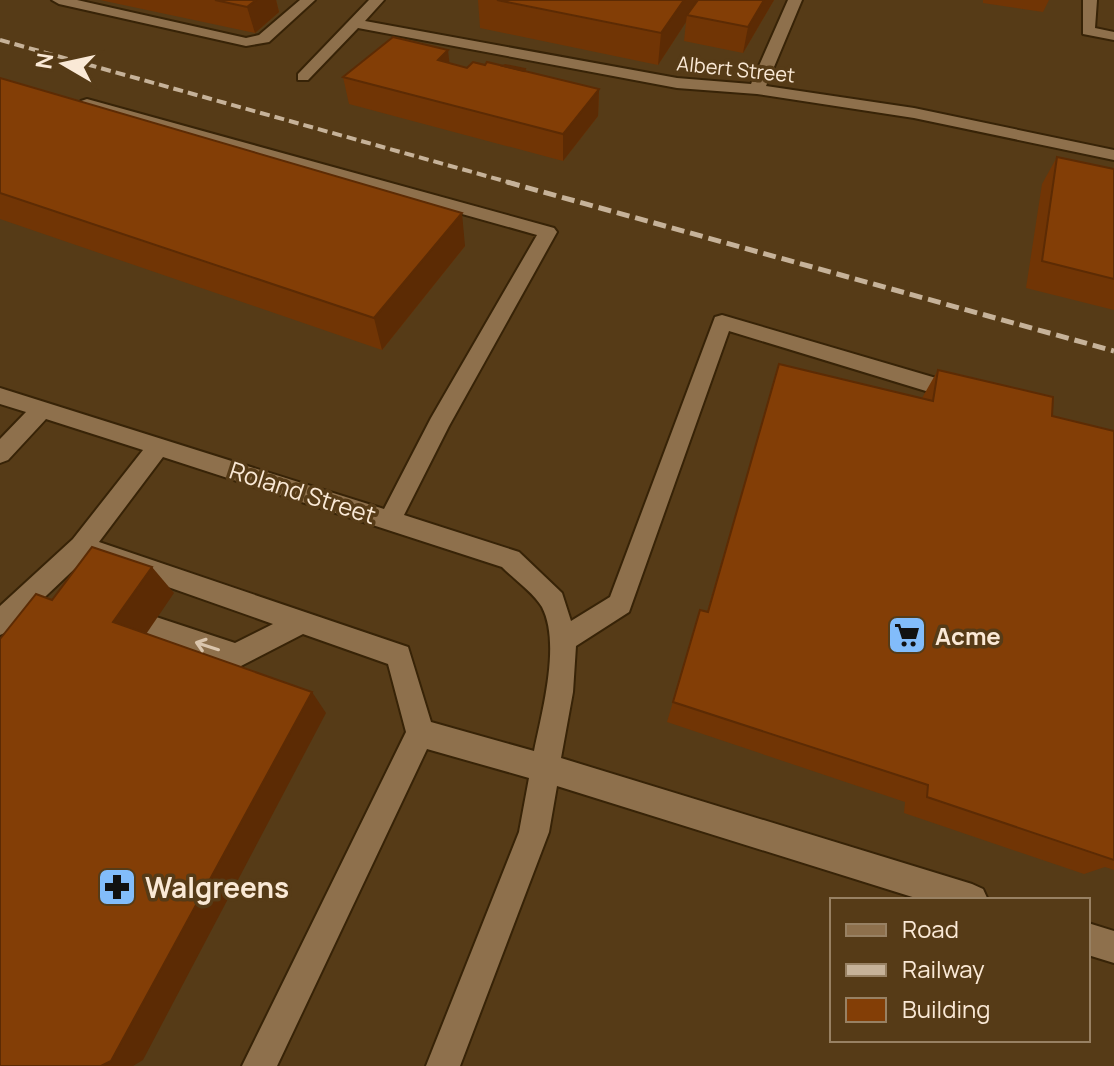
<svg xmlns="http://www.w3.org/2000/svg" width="1114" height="1066" viewBox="0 0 1114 1066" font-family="Manrope,sans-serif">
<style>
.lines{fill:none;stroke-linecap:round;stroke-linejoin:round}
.minor-casing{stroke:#372307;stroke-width:4}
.minor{fill:#8e704c;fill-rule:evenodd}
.rail-far1{stroke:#c6b299;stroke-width:4;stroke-dasharray:10 5;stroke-linecap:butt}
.rail{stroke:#c6b299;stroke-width:5;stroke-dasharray:13 6;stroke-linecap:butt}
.wall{fill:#713505}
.shaded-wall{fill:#5c2b04}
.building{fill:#833e06;stroke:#5c2b04;stroke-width:2}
.oneway{stroke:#dac5ad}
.labels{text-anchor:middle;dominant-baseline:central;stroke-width:7;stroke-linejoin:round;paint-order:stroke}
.far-street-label{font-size:20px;fill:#fae9d6;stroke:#563b17}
.street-label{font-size:24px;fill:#fae9d6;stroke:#563b17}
.poi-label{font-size:24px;font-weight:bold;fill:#fae9d6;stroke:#563b17;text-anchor:start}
.near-poi-label{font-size:28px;font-weight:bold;fill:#fae9d6;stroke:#563b17;text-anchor:start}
</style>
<rect width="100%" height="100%" fill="#563b17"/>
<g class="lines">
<g class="minor-casing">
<g id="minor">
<polygon points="52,0 77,0 246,38 259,35 300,0 315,0 269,42 246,46 59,4"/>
<polygon points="369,0 384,0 365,21 677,78 751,84 788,0 802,0 766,86 914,108 1114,150 1114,160 914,118 757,94 677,88 358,28 308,80 298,80 298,74"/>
<polygon points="1083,0 1097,0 1095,28 1114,32 1114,40 1083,34"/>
<path d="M87 99 554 228 557 232 449 426 404 515 519 552 562 593 571 621 610 597 715 317 722 315 970 388 973 394 970 400 962 402 729 331 629 612 576 646 573 692 561 758 972 884 983 889 988 900H922L557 786 549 832 460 1066H426L519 832 529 778 427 749 277 1066H242L406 732 388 664 303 634 237 668 150 639 141 635 137 627 141 619 150 615 235 643 273 624 86 558 9 631 0 635V606L73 539 143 450 46 419 8 460 0 463V439L26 412 0 404V388L384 509 431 418 537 235 81 107V101ZM163 457 502 567C514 579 534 593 542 607 561 643 542 712 534 751L431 722 408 647 99 542Z"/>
<polygon points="1088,923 1114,931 1114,963 1088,955"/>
</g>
</g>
<use href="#minor" class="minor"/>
<polyline class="rail-far1" points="0,40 515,184"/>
<polyline class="rail" points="507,182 1114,351"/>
</g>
<g class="wall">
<polygon points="100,0 276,0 279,12 255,33"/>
<polygon points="478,0 774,0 743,53 684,41 686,22 658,65 480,28"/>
<polygon points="983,0 1049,0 1043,12 983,3"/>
<polygon points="449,63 467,68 485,65 525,69 526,71 599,89 598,116 563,161 349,104 343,77"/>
<polygon points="0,78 465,246 382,350 0,219"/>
<polygon points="1057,157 1114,169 1114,310 1026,288 1042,184"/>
<polygon points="779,364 922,398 938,370 1052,416 1114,431 1114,870 1105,867 1084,874 904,813 905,802 667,722 700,610 707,612"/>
</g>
<g class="shaded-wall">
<polygon points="256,0 276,0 279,12 255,33 247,7"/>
<polygon points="684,0 701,0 687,15 686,22 658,65 661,33"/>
<polygon points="764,0 774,0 743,53 748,27"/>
<polygon points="448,50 451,77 438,60"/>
<polygon points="599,89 598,116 563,161 563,134"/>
<polygon points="462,213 465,246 382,350 374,318"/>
<polygon points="152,567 174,593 138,646 113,622"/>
<polygon points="312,692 326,713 143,1060 133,1066 101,1066"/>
</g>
<g class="building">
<polygon points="215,0 256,0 247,7"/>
<polygon points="497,0 684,0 661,33"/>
<polygon points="698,0 764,0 748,27 687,15"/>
<polygon points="393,37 448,50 438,60 467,68 473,62 485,65 487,62 599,89 563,134 343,77"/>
<polygon points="505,65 525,69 524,71 503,66"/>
<polygon points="0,78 462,213 374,318 0,193"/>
<polygon points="1057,157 1114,169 1114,279 1042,261"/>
<polygon points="779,364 933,401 938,370 1053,397 1052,416 1114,431 1114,860 927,797 928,785 673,702 700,610 708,612"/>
<polygon points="92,547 152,567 113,622 312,692 111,1061 101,1066 0,1066 0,639 36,594 52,600"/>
</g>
<defs><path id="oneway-shaft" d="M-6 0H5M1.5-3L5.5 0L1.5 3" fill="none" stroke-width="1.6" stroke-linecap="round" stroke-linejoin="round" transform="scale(2)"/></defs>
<use class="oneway" href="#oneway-shaft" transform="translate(207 646) rotate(-162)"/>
<defs>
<g id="supermarket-square" transform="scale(2)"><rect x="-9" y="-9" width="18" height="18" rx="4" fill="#82bcfa" stroke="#563b17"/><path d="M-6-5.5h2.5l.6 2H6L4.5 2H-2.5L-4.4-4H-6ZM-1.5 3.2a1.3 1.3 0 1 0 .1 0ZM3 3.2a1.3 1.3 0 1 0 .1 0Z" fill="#111"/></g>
<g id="pharmacy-square" transform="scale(2)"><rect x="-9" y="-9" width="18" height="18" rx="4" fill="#82bcfa" stroke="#563b17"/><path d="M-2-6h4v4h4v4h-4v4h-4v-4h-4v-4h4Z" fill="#111"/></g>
</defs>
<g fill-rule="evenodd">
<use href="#supermarket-square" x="907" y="635"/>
<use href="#pharmacy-square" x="117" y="887"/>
</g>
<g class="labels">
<g class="far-street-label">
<text transform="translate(736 69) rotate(6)">Albert Street</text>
</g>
<g class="street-label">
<text transform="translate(303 492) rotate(18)">Roland Street</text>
</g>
<g class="poi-label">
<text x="935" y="635">Acme</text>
</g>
<g class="near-poi-label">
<text x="145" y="887">Walgreens</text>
</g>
</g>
<rect x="830" y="898" width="260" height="144" fill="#563b17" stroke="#988163" stroke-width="2"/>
<rect x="846" y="924" width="40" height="12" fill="#8e704c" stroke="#988163" stroke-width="2"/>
<text x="902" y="938" font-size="24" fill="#fae9d6">Road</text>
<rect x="846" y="964" width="40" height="12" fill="#c6b299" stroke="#988163" stroke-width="2"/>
<text x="902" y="978" font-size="24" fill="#fae9d6">Railway</text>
<rect x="846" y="998" width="40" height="24" fill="#833e06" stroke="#988163" stroke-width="2"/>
<text x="902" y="1018" font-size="24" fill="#fae9d6">Building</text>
<g transform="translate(64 64) rotate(279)" stroke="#563b17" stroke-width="6" paint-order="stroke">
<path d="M0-6L14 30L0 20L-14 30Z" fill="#fae9d6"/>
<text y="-12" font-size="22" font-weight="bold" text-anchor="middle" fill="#fae9d6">N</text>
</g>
</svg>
